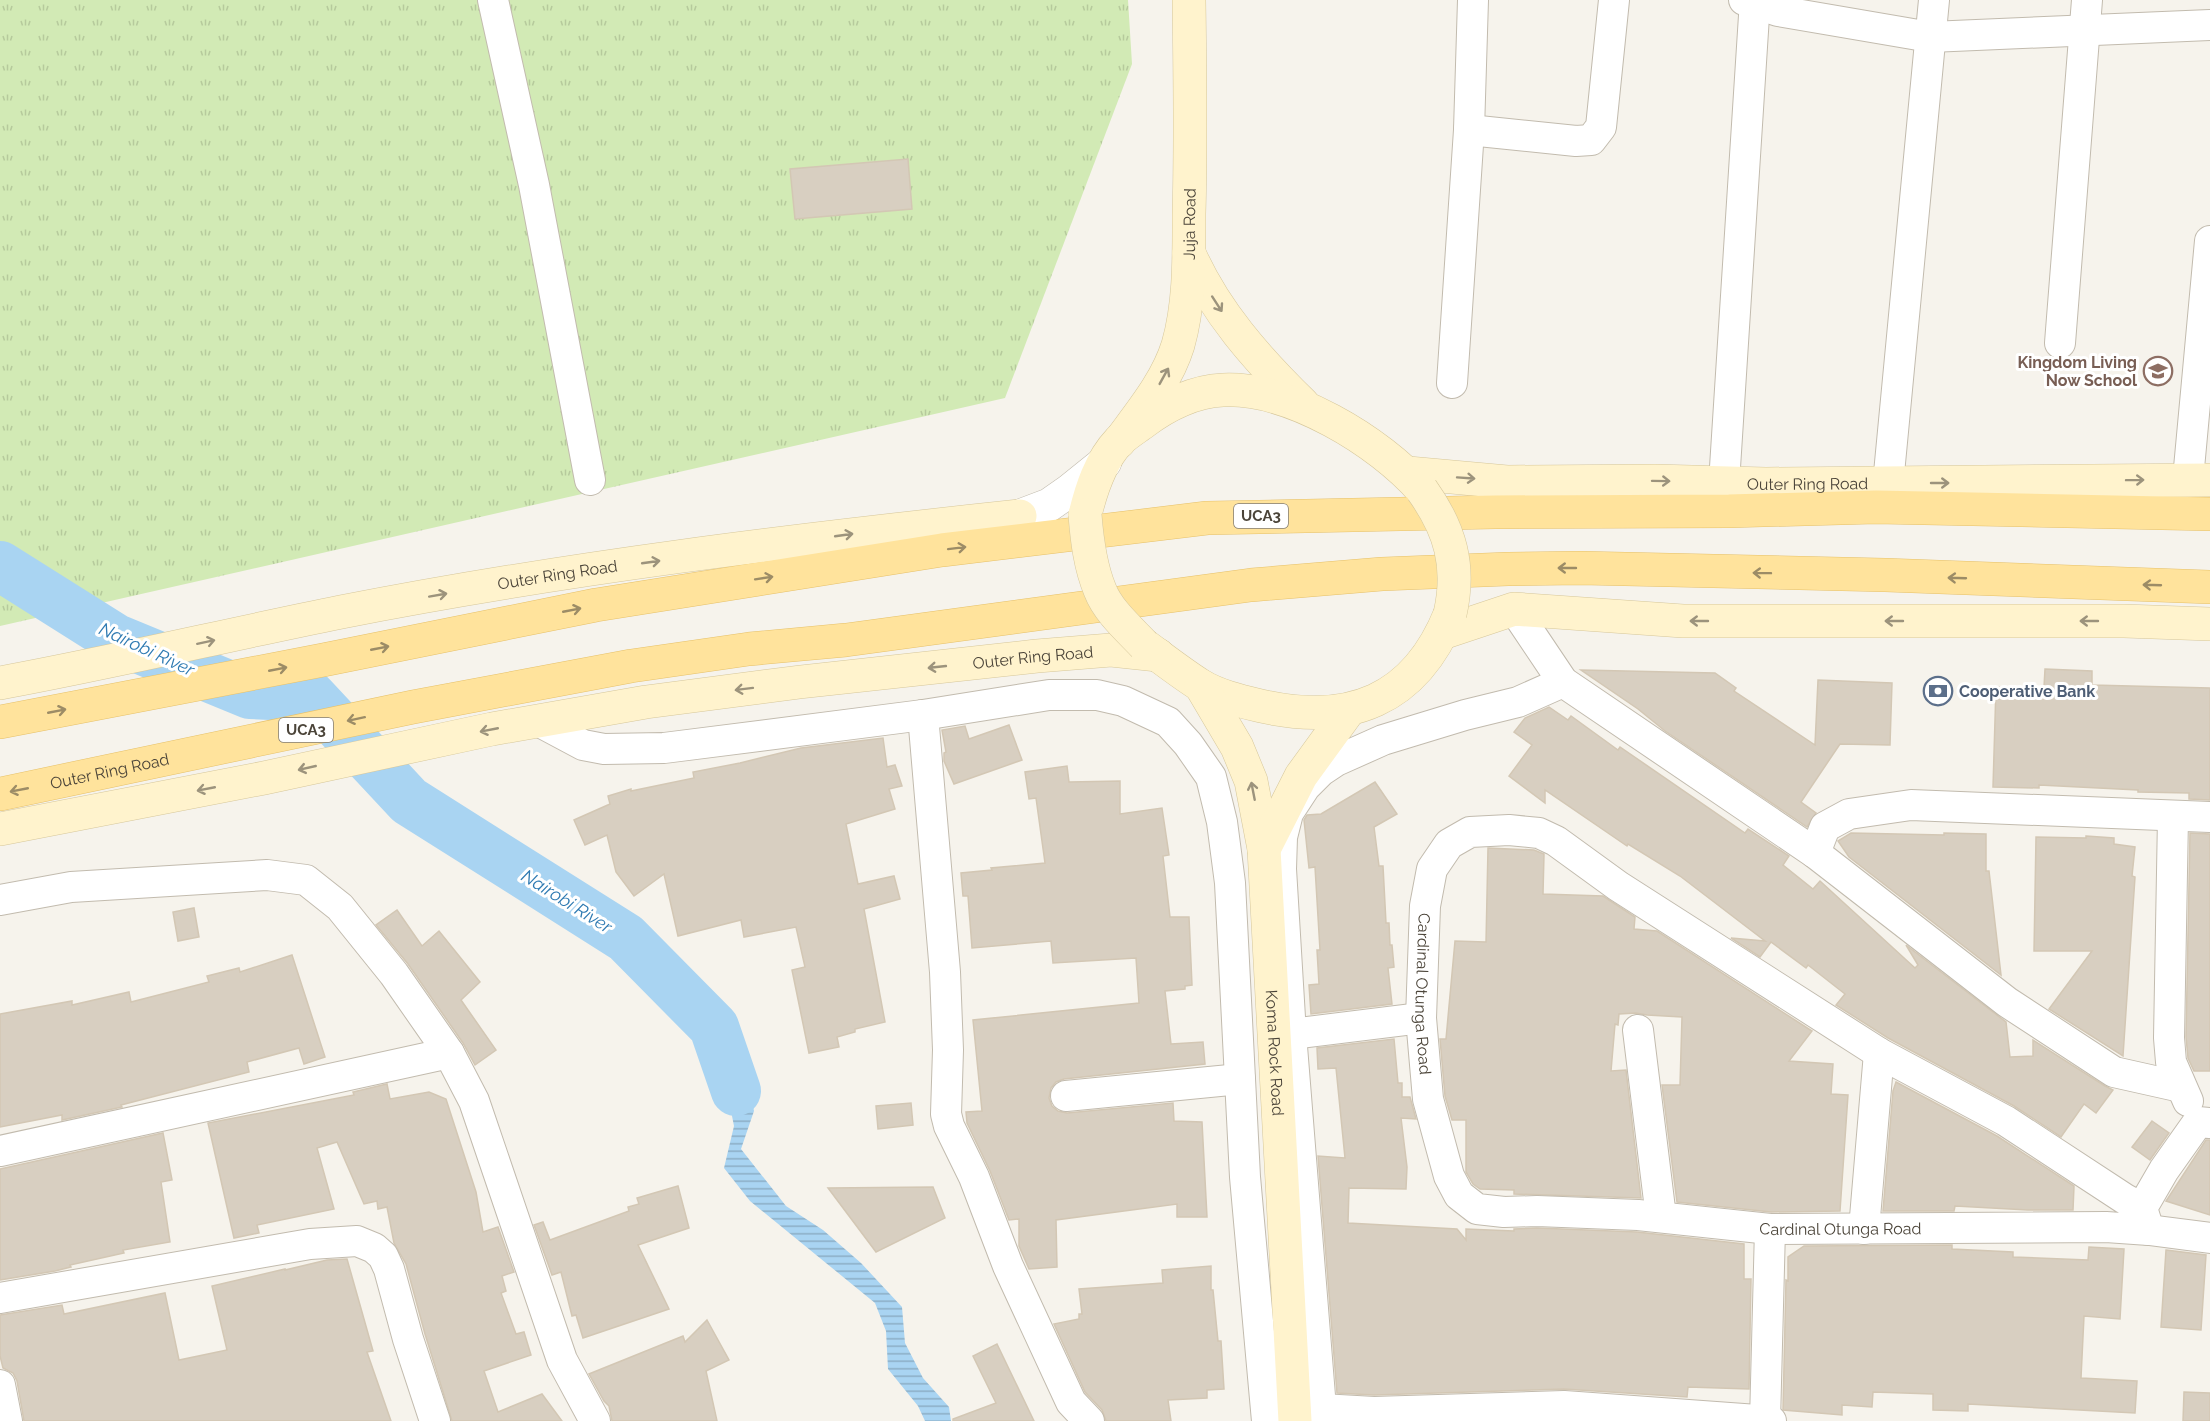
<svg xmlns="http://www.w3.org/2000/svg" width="2210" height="1421" viewBox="0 0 2210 1421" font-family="Raleway,sans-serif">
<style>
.grass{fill:url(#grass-tufts)}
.water{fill:url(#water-rules)}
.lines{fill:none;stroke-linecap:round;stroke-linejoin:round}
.river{stroke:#a9d4f2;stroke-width:50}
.building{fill:#d8cfc1;stroke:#d3c7b4;stroke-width:1.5}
.minor-casing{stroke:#c2bbae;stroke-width:32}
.tertiary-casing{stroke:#c2bbae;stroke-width:34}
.secondary-casing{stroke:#d6c79b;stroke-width:34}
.primary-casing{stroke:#e6c16a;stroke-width:34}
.minor{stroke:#fff;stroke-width:30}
.tertiary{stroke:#fff;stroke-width:33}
.secondary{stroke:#fff3cd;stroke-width:33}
.primary{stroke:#ffe39c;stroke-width:33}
.secondary-bridge-casing{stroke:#d6c79b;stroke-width:34;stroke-linecap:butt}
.secondary-bridge{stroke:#fff3cd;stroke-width:33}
.oneway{stroke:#9c937c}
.oneway2{stroke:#9c8c66}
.labels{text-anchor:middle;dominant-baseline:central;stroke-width:6;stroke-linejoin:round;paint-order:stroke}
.shield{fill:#fff;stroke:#817c74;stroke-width:1.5}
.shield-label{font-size:15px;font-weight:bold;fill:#4b4439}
.street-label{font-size:16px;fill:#4b4439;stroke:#fff}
.education-label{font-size:16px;font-weight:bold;fill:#785e54;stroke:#fff;text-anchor:end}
.service-label{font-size:16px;font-weight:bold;fill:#4e5e75;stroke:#fff;text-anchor:start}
.water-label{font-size:18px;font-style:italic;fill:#2e7ab2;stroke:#fff}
</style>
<defs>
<pattern id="grass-tufts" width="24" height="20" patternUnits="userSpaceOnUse" patternTransform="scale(1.5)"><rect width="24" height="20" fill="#d2eab5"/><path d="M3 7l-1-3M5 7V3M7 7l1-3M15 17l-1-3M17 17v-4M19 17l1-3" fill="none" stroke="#b6ca9c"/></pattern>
<pattern id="water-rules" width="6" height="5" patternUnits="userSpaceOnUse" patternTransform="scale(1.5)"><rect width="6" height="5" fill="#a9d4f2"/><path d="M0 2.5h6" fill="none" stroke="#8caec5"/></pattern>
</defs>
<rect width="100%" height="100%" fill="#f6f3ec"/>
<polygon class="grass" points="0,0 1128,0 1132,64 1005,398 0,626"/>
<polygon class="water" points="714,1027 744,1063 754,1111 741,1149 786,1206 823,1230 861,1263 902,1307 905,1343 923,1378 949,1407 951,1421 925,1421 918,1406 888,1369 886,1331 875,1303 750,1201 724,1168 734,1126 727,1091 705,1066"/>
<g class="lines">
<polyline class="river" points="0,566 116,639 250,694 312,697 409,801 626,938 714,1027 736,1091"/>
</g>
<g class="building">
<polygon points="908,159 912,209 795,219 790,169"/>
<polygon points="2045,669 2092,671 2092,685 2210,688 2210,800 2189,799 2189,793 2138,792 2138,790 2039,785 2039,788 1993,787 1996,687 2044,687"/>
<polygon points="1581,670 1715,673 1736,688 1734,691 1815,745 1818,680 1892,683 1890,745 1840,744 1801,802 1816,813 1807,827 1665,731 1638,709"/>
<polygon points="1549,707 1568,720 1571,716 1618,750 1620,747 1745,833 1748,829 1789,856 1783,865 1813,889 1820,881 1915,968 1918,965 1906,945 2006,1022 2010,1057 2033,1056 2033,1040 2105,1086 2113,1090 2096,1113 2084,1104 2061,1137 2014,1106 1888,1038 1836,1005 1845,994 1808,965 1806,968 1771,942 1760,957 1731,938 1765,941 1680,876 1628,844 1627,846 1545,790 1545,803 1509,776 1532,745 1514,732 1525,718"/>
<polygon points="1009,725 1022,760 954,784 944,761 944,753 946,752 942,730 965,726 969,739"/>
<polygon points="883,738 887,767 895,765 902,786 889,789 895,809 846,824 858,884 894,876 900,899 864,909 885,1022 855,1029 855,1032 837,1037 839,1047 809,1053 792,970 805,967 796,927 744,937 741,920 678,936 664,874 634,896 616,872 607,835 585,845 574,820 610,804 608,796 631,789 631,791 694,778 693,772 740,763 801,748"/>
<polygon points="1067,766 1069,782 1120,781 1120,814 1162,808 1169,855 1163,856 1170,917 1189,917 1192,985 1185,986 1185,989 1165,991 1171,1044 1203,1042 1205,1064 1064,1079 1056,1082 1051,1088 1049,1098 1052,1106 1058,1111 1067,1113 1173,1103 1174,1121 1202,1122 1207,1217 1177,1217 1177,1204 1056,1220 1057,1267 1029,1269 1019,1246 1019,1219 1009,1220 990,1171 967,1123 966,1112 982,1111 973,1020 1139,1003 1136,958 1053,963 1051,941 972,948 968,896 963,896 961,873 992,870 991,868 1045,863 1036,798 1029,799 1025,772"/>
<polygon points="1375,782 1397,814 1374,827 1379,866 1383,866 1386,923 1389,923 1390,945 1392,945 1394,967 1388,968 1392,1004 1311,1014 1309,985 1319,984 1317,950 1320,950 1315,867 1309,868 1304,820 1307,815 1321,814"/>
<polygon points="1851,833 1944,835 1944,833 1986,834 1986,871 1989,871 2001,975 1849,857 1838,841"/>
<polygon points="2190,833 2210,834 2210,1071 2194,1071 2188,1058 2186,1037"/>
<polygon points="2086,836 2114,838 2114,844 2135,847 2132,876 2135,877 2123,1056 2049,1009 2092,951 2034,951 2036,837 2086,838"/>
<polygon points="1488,848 1534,850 1544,854 1543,894 1603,896 1635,917 1634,929 1657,931 1812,1031 1789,1061 1833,1064 1831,1094 1848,1095 1840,1211 1771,1212 1677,1202 1662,1085 1680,1085 1682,1017 1647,1015 1636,1013 1619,1014 1618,1025 1615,1024 1611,1071 1626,1070 1641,1198 1514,1194 1514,1190 1480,1189 1473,1184 1466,1172 1466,1120 1452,1120 1445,1096 1440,1039 1446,1039 1455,941 1486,942"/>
<polygon points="194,908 199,937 178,941 173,912"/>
<polygon points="397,910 422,946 439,931 480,982 461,1000 496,1050 475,1065 463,1043 408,964 376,925"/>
<polygon points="292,955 325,1057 304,1064 299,1048 247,1062 249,1072 121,1105 122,1107 62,1120 62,1115 0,1127 0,1014 72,1001 72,1005 129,992 131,1002 209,982 207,976 239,968 240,972"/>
<polygon points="1394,1039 1398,1083 1402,1083 1402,1097 1410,1097 1416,1119 1401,1118 1407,1167 1406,1189 1349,1188 1348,1223 1457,1229 1466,1240 1466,1229 1514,1231 1514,1229 1537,1228 1637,1232 1744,1244 1744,1279 1751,1279 1749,1389 1688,1387 1687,1397 1564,1389 1374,1395 1337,1393 1318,1156 1345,1158 1336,1068 1318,1069 1317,1048"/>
<polygon points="1896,1082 1997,1136 2074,1186 2073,1210 2028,1210 1955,1206 1954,1211 1883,1211 1893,1091"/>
<polygon points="387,1084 390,1099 429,1092 446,1099 476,1192 483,1232 498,1227 514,1272 502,1276 506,1291 501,1293 516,1334 524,1332 531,1355 484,1371 498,1412 542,1394 562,1421 452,1421 425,1334 406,1264 394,1243 387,1207 378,1209 377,1201 364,1204 337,1142 317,1148 334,1209 257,1225 259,1233 234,1238 208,1123 354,1095 353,1092"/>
<polygon points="911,1103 913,1125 878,1129 876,1106"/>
<polygon points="2152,1121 2169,1133 2150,1160 2132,1147"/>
<polygon points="163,1133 172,1180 161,1182 170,1242 123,1250 124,1253 70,1265 71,1267 55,1271 0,1280 0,1169"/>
<polygon points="2206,1140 2210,1140 2210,1215 2166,1201"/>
<polygon points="678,1186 689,1228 638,1245 669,1309 583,1338 576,1315 572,1316 561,1272 552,1275 534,1225 543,1222 550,1240 629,1211 628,1207 639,1204 637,1198"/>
<polygon points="933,1187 945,1218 876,1252 828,1188"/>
<polygon points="1952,1245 1952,1249 2013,1252 2013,1257 2088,1260 2089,1247 2124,1249 2120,1319 2084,1316 2081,1378 2137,1381 2135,1413 1968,1404 1968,1411 1933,1410 1933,1394 1873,1392 1872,1407 1842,1405 1842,1415 1783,1410 1786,1280 1788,1281 1788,1257 1804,1246"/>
<polygon points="2166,1250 2206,1255 2201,1330 2161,1327"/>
<polygon points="347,1259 373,1351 367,1352 391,1421 24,1421 17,1381 13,1373 3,1368 0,1356 0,1315 62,1305 64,1314 165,1293 179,1360 227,1350 212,1286 285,1269 285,1270 327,1260"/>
<polygon points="1211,1266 1211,1290 1213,1290 1218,1341 1221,1341 1224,1389 1207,1390 1207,1398 1168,1400 1171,1421 1106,1421 1102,1410 1085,1392 1054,1324 1079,1319 1079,1314 1082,1314 1079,1289 1163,1283 1162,1270"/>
<polygon points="707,1320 729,1360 706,1371 717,1421 612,1421 609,1406 604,1401 589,1374 683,1336 685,1342"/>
<polygon points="997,1344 1034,1421 953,1421 953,1419 996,1403 973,1356"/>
<polygon points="2184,1392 2210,1393 2210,1421 2183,1421"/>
</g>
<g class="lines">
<g class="minor-casing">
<g id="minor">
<polyline points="493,0 534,185 590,480"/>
<polyline points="1744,0 1778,11 1930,37 2210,25"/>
<polyline points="1469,130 1576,141 1591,140 1601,127 1614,0"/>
<polyline points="2060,343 2087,0"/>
<polyline points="1452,383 1469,130 1473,0"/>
<polyline points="2188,479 2210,241"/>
<polyline points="1724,483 1755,0"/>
<polyline points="1888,484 1934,0"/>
<polyline points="1514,609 1563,682 1815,853 1825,827 1849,814 1911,805 2210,817"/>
<polyline points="923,715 945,972 948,1050 946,1114 949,1126 974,1177 1008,1266 1071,1402 1089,1421"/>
<polyline points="538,721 583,745 604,749 664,748 923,715 1049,695 1097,695 1123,701 1168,722 1188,744 1211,777 1222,822 1230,883 1245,1177 1267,1421"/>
<polyline points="2173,817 2169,1038 2171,1062 2188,1101"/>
<polyline points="1815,853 2007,1002 2114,1072 2181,1087"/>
<polyline points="0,900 71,887 267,875 306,880 340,907 394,974 449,1053 474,1101 562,1360 595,1421"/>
<polyline points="1638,1030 1661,1217"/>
<polyline points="1291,1034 1421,1018"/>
<polyline points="1066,1096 1240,1079"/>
<polyline points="0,1151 449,1053"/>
<path id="s1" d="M2142 1208 2125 1199 2006 1121 1879 1053 1618 886 1556 841 1539 833 1509 830 1470 832 1449 844 1432 869 1425 906 1421 1018 1428 1099 1449 1176 1459 1195 1477 1209 1504 1212 1537 1211 1638 1215 1770 1229 2106 1227 2149 1230 2142 1208 2164 1170 2198 1122 2210 1123"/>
<polyline points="1864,1229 1879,1053"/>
<polyline points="2149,1230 2210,1238"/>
<polyline points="0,1298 310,1244 357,1241 374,1248 383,1256 389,1269 408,1339 435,1421"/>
<polyline points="0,1385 7,1421"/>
<polyline points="1321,1409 1374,1412 1564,1406 1771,1421"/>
<polyline points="1322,1421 1291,1034 1281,869 1282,837 1288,813 1305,787 1321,771 1336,761 1383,740 1465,715 1518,702 1563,682"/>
<polyline points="1765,1421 1770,1229"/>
</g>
</g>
<g class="tertiary-casing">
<polyline id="tertiary" points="1020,516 1049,505 1069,491 1105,462"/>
</g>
<g class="secondary-casing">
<g id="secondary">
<path d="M1189 253C1215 312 1257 359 1303 404"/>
<path id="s2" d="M1119 442C1141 412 1167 381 1178 345 1190 303 1189 257 1189 214 1191 143 1190 71 1189 0"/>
<path id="s3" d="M1408 473 1507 482 1655 481 1766 484 2210 480"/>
<path d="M1085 515C1091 490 1100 461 1119 441 1126 434 1136 428 1144 422 1166 405 1195 391 1223 390 1290 387 1379 441 1422 490"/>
<polyline points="1442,633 1514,609 1683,621 2124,621 2210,624"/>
<path d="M1144 645C1162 658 1181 673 1200 685 1218 696 1240 701 1261 706 1349 726 1415 701 1450 614"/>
<path id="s4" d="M0 683C114 662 227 635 341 612 565 568 793 540 1020 516"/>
<path id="s5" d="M1201 686 1237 747 1251 781 1264 849 1295 1421"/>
<path id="s6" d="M0 829 264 778 492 729 646 702 800 682 1037 656 1111 650 1158 655"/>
<polyline points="1264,849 1301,776 1349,710"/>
</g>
</g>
<g class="primary-casing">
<g id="primary">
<polyline points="0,722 323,660 596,605 942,550 1207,518 1495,512 1729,511 1876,507 2210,514"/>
<path id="s7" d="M0 794 413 707 631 666 749 649 846 640 1251 585 1382 574 1508 569 1581 568 1885 575 2210 587"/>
</g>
</g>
<use href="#minor" class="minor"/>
<use href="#tertiary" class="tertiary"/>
<use href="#secondary" class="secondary"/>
<use href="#primary" class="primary"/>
<g class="secondary-bridge-casing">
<g id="secondary-bridge">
<path d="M1422 490C1450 529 1461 566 1450 614"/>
<path d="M1085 515C1087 540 1090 566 1100 590 1108 611 1129 629 1144 645"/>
</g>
</g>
<use href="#secondary-bridge" class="secondary-bridge"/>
</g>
<defs><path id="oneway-shaft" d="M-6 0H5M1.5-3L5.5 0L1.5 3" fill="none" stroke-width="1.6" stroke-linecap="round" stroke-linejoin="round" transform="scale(1.5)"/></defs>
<g class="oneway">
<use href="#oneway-shaft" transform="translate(1217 304) rotate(57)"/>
<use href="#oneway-shaft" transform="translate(1164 376) rotate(-61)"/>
<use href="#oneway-shaft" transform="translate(1466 478) rotate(4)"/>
<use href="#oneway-shaft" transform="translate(2135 480) rotate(-1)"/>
<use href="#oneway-shaft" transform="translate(1661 481) rotate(1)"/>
<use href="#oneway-shaft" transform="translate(1940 483)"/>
<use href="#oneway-shaft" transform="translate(844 535) rotate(-8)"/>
<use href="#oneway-shaft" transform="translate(651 562) rotate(-8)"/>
<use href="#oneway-shaft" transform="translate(438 595) rotate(-10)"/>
<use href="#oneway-shaft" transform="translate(1699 621) rotate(-180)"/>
<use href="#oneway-shaft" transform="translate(1894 621) rotate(-180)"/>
<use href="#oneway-shaft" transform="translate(2089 621) rotate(-180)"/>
<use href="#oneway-shaft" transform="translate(206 642) rotate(-12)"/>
<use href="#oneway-shaft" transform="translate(937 667) rotate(174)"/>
<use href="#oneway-shaft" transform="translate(744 689) rotate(173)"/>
<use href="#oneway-shaft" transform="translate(489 730) rotate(169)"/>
<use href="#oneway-shaft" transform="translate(307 768) rotate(167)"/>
<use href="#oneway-shaft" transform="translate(206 789) rotate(169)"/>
<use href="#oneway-shaft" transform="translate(1253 791) rotate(-101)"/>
</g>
<g class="oneway2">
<use href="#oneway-shaft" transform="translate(957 548) rotate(-7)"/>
<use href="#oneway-shaft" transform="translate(1567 568) rotate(180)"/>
<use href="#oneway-shaft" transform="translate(1762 573) rotate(-179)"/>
<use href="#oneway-shaft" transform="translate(764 578) rotate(-9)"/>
<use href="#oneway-shaft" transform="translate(1957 578) rotate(-178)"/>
<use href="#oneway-shaft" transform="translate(2152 585) rotate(-178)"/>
<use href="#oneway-shaft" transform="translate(572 610) rotate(-11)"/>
<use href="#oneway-shaft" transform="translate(380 648) rotate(-11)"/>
<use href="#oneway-shaft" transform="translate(278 669) rotate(-11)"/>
<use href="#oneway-shaft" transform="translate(57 711) rotate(-11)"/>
<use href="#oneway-shaft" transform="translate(356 719) rotate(168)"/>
<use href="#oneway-shaft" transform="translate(19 790) rotate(169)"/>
</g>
<defs>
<g id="school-ring" transform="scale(1.5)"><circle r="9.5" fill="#fff" stroke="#8d6e63" stroke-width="1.5"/><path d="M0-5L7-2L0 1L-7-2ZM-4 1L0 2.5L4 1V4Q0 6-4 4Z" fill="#8d6e63"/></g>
<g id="bank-ring" transform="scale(1.5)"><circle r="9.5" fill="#fff" stroke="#5c6f8a" stroke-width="1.5"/><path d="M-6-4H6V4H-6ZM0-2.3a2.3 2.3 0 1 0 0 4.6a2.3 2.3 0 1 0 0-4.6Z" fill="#5c6f8a"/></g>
</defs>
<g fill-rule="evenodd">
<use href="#school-ring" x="2158" y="371"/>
<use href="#bank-ring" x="1938" y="691"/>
</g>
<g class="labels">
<g class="shield">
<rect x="1234" y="504" width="54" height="24" rx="4.5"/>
<rect x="279" y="718" width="54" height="24" rx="4.5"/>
</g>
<g class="shield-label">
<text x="1261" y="516">UCA3</text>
<text x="306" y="730">UCA3</text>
</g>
<g class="street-label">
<text stroke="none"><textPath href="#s2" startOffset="236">Juja Road</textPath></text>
<text stroke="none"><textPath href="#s3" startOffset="400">Outer Ring Road</textPath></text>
<text stroke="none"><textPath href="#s4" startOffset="568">Outer Ring Road</textPath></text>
<text stroke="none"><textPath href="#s6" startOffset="1048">Outer Ring Road</textPath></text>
<text stroke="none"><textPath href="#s7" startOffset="112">Outer Ring Road</textPath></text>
<text stroke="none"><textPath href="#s1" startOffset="960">Cardinal Otunga Road</textPath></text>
<text stroke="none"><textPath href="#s5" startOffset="381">Koma Rock Road</textPath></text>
<text stroke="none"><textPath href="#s1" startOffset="1554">Cardinal Otunga Road</textPath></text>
</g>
<g class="education-label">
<text x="2137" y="362">Kingdom Living<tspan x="2137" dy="18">Now School</tspan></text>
</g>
<g class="service-label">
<text x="1959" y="691">Cooperative Bank</text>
</g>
<g class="water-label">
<text transform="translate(147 649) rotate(25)">Nairobi River</text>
<text transform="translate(567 901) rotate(32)">Nairobi River</text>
</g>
</g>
</svg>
